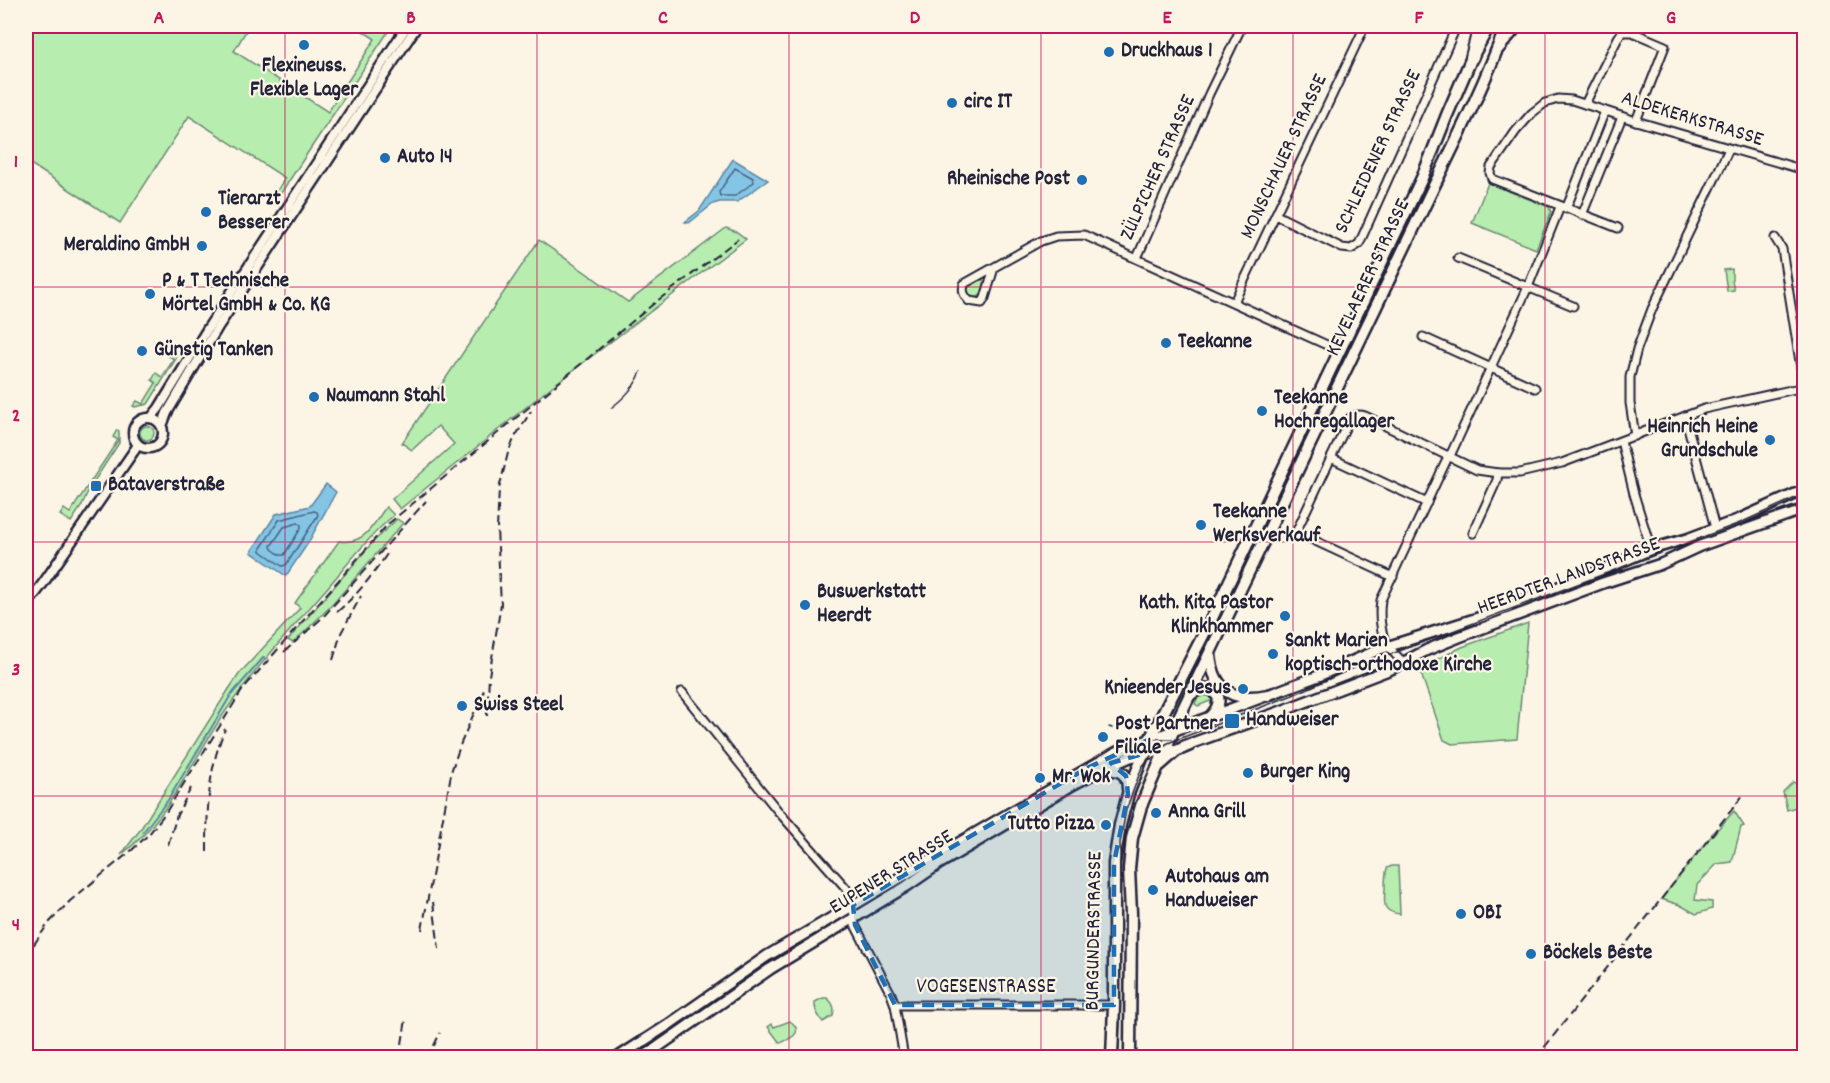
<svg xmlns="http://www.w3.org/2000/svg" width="1830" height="1083" viewBox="0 0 1830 1083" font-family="Dekko,sans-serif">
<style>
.green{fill:#b7edaf;stroke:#6c8875;stroke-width:1.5}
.water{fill:#84c5e5;stroke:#5d84a1;stroke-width:1.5}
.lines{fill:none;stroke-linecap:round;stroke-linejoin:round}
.shore{stroke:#49637f;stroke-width:1.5}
.stream{stroke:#5d84a1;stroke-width:2}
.minor-casing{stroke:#22223b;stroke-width:11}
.tertiary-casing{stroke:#22223b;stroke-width:13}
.secondary-casing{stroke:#22223b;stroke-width:14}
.primary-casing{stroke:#22223b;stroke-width:15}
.trunk-casing{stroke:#22223b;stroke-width:15}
.motorway-casing{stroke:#22223b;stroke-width:16}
.minor{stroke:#fcf5e5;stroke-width:7}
.tertiary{stroke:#fcf5e5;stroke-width:8}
.secondary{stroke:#fcf5e5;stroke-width:9}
.primary{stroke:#fcf5e5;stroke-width:10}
.trunk{stroke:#fcf5e5;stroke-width:10}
.motorway{stroke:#fcf5e5;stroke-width:12}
.tram{stroke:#22223b;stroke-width:1.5}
.rail{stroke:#22223b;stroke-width:2;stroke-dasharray:9 4.5;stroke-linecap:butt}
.marked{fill:#1f6fb2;fill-opacity:0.2;stroke:#1f6fb2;stroke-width:4.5;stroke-dasharray:12 8;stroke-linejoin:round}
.grid{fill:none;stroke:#c2185b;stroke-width:1.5;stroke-opacity:0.55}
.poi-dot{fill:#1f6fb2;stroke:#fcf5e5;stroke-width:2}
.labels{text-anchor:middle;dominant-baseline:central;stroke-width:4.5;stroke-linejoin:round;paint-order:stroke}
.poi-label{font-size:21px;font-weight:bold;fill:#22223b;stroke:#fcf5e5;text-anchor:start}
.street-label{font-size:21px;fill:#22223b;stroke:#fcf5e5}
.neatline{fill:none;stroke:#c2185b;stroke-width:2}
.grid-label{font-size:20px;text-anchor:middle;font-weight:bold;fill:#c2185b}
</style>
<rect width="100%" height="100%" fill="#fcf5e5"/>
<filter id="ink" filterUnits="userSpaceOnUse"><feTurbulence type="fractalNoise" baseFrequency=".0167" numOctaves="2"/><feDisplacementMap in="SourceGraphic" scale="12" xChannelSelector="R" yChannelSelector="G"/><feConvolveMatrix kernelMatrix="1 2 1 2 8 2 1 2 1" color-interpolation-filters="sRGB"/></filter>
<g filter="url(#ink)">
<g class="green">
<polygon points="26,26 249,26 234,51 328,112 375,39 355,26 392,26 279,196 275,194 285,178 189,116 120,223 26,161"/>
<polygon points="1488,183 1549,207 1551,212 1536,249 1472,223"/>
<polygon points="726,228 737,232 746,239 550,388 400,509 392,499 454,444 438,426 412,450 402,443 539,240 628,302"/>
<polygon points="1732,269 1732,280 1734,290 1727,291 1724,270"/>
<path d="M981 279 985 281 981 295 976 298C970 297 968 294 967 289L970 285Z"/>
<polygon points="166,350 177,357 148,404 135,407 133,406 137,401 143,404 156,383 152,380 156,373 162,377 174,359 164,353"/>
<polygon points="1310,420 1313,423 1302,453 1177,711 1173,710"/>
<circle cx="147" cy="433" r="7"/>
<polygon points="117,430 119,431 119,443 89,489 81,507 71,522 60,515 64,509 70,513 118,440 113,437"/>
<path d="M386 507 394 515C366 539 344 569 320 596 287 634 253 671 225 712 191 762 170 818 121 855L140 830 229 689 240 673 300 608 295 603 339 541C365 545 372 526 386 507Z"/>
<polygon points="397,519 403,523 331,606 293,643 288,640 373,542"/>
<polygon points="1528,623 1517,739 1452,744 1444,740 1419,668 1462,647"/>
<polygon points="1336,673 1274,701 1272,698"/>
<polygon points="1203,692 1213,696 1213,707 1210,701 1198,706 1195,704 1199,693"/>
<polygon points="1793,782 1804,787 1804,804 1787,810 1783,792"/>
<polygon points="1734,811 1744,826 1741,827 1732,862 1717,864 1697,885 1695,900 1712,902 1712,909 1696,914 1680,905 1661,899 1708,840"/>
<path d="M1392 866H1398L1400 914C1382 912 1384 904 1385 889 1385 882 1385 875 1387 868Z"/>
<polygon points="821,928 821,932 772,962 699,1010 749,972"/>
<path d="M823 998H827C834 1004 835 1008 833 1016L823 1022C818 1016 814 1009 815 1002Z"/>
<path d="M790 1021C805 1032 791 1039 780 1043L768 1027 772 1024 774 1027Z"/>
</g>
<g class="water">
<polygon points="733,159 768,180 737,202 720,202 713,204 689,223 685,222 699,211"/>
<polygon points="326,484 336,492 308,543 286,576 251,552 276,514 310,506"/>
</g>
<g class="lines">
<g class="shore">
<polygon points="735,168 753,178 754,182 735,196 720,196 719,192"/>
<polygon points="314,511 317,512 318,515 286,565 282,566 261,551 261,548 279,520"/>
<polygon points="298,523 301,525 301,528 284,555 280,555 272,549 271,546 284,527"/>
</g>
<polyline class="stream" points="143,832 168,800 231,695 264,657"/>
<g class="minor-casing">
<g id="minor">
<polyline points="1585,104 1618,38 1622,32 1632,32 1665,46 1636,121"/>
<polyline points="1566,209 1605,111"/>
<polyline points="1276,215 1342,248 1351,249 1359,244 1453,34 1455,26"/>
<polyline points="1582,215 1622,117"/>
<polyline points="1618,228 1492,179 1490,173 1491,167 1516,131 1532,113 1545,103 1558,99 1572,100 1636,121 1804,170"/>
<polyline points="1775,238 1782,249 1804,387"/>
<polyline points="1137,258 1209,94 1242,26"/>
<polyline points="1458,258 1573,306"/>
<path d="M994 268 985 298 982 303 969 301C964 295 962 292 964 284L1041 241 1056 236 1084 235 1340 351"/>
<polyline points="1234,302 1365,26"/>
<polyline points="1423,337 1535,388"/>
<polyline points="1685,416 1715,528"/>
<polyline points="1635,436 1630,403 1630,377 1637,349 1652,309 1729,149"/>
<polyline points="1621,441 1634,494 1651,549"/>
<polyline points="1450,456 1528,287 1560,207"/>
<polyline points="1331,458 1427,503"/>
<polyline points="1473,533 1497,480 1498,473"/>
<path d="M1393 577 1296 532 1350 418C1355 415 1359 414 1365 416L1477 470 1498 473H1520L1562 463 1704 409 1804 387"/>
<path d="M1403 662C1398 657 1391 651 1387 644 1380 633 1379 613 1381 600L1449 455"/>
<polyline points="682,692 778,811 846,888 852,898 855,925 891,994 895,1005 904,1058"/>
<polyline points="895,1005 1114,1005"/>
</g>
</g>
<g class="tertiary-casing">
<g id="tertiary">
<circle cx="148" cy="433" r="15"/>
<polyline points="151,418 159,408 208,328 407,26"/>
<polyline points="162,426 167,413 218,327 417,26"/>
<polyline points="26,606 44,582 138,445"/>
</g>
</g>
<g class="secondary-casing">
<g id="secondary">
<polyline points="1184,746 1279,712 1391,669 1427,650 1459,637 1603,583 1661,564 1700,546 1804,509"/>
<polyline points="617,1058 668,1025 767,956 1015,810 1117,752 1321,675 1380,649 1481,617 1600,571 1651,549 1687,539 1740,519 1804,490"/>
<polyline points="642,1058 770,969 907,886 939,864 1074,784 1100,770 1130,757 1171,749"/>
</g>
</g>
<g class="primary-casing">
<g id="primary">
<path d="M1210 655C1214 692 1234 702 1268 695"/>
<path d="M1190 695C1211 678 1231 698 1209 718"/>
<polyline points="1160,765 1176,751 1190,745"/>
<path d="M1100 770C1116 769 1128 769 1128 789"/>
<polyline points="1112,1058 1114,1005 1114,863 1120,825 1128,794 1148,743 1211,620 1422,178 1447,115 1472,57 1489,26"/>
<path d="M1130 1058 1131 913 1129 869 1132 838 1141 806 1180 715 1433 188C1459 135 1486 81 1506 26"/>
</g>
</g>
<g class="trunk-casing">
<polyline id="trunk" points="1497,50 1517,26"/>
</g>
<g class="motorway-casing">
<polyline id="motorway" points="1472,57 1480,26"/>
</g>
<use href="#minor" class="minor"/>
<use href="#tertiary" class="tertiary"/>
<use href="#secondary" class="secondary"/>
<use href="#primary" class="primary"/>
<use href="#trunk" class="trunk"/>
<use href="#motorway" class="motorway"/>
<g class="tram">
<path d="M611 408C625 397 634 388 641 372"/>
<polyline points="1777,514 1804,505"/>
<polyline points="1109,727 1112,728"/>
<polyline points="1150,739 1172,739"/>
<polyline points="1118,1058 1120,1020 1120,842 1126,810 1142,767 1154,752 1168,743 1293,695 1349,670 1740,523 1804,494"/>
</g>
<g class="rail">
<path d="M337 612C358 594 374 574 389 551"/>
<polyline points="284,652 323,617 426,501"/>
<polyline points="333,660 341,633 361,596"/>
<polyline points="487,716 489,676 501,604 497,529 499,489 508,453 515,437 531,411"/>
<polyline points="168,845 177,815 191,788"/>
<path d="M207 852C207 809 208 769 225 729"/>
<polyline points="433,902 439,949"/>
<polyline points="422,930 452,769 461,743 484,690"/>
<polyline points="26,956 48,924 70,901 132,850 149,834 166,812 243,689 388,524 657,301 738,239"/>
<polyline points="402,1044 406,1019"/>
<polyline points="428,1058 440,1033"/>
<polyline points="1536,1058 1744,794"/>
</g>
</g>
</g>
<path class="marked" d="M1150 739 1143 754 1111 763 1126 776 1128 794 1114 863V1005H895L855 925 853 905 1087 768Z"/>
<path class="grid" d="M285 26V1058M537 26V1058M789 26V1058M1041 26V1058M1293 26V1058M1545 26V1058M26 287H1804M26 542H1804M26 796H1804"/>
<g class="poi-dot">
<circle cx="304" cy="45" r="6"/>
<circle cx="1109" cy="52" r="6"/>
<circle cx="952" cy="103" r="6"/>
<circle cx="385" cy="158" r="6"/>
<circle cx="1082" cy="180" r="6"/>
<circle cx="206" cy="212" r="6"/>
<circle cx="202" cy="246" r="6"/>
<circle cx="150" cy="294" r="6"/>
<circle cx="1166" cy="343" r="6"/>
<circle cx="142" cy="351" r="6"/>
<circle cx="314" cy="397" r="6"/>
<circle cx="1262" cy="411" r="6"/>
<circle cx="1770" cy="440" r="6"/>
<rect x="90" y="480" width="12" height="12" rx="3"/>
<circle cx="1201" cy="525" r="6"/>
<circle cx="805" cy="605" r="6"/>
<circle cx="1285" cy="616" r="6"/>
<circle cx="1273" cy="654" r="6"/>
<circle cx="1243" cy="689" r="6"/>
<circle cx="462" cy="706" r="6"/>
<rect x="1224" y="713" width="16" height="16" rx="3"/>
<circle cx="1103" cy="737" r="6"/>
<circle cx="1248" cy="773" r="6"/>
<circle cx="1040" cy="778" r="6"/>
<circle cx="1156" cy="813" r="6"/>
<circle cx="1106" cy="825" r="6"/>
<circle cx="1153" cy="890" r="6"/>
<circle cx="1461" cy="914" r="6"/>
<circle cx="1531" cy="954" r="6"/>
</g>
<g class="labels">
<g class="poi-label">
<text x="1121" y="52">Druckhaus 1</text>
<text x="304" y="67" text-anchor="middle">Flexineuss.<tspan x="304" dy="24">Flexible Lager</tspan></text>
<text x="964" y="103">circ IT</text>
<text x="397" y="158">Auto 14</text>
<text x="1070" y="180" text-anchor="end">Rheinische Post</text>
<text x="218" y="200">Tierarzt<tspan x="218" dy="24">Besserer</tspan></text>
<text x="190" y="246" text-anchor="end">Meraldino GmbH</text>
<text x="162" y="282">P &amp; T Technische<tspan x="162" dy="24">Mörtel GmbH &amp; Co. KG</tspan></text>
<text x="1178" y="343">Teekanne</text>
<text x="154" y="351">Günstig Tanken</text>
<text x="326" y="397">Naumann Stahl</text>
<text x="1274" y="399">Teekanne<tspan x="1274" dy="24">Hochregallager</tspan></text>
<text x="1758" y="428" text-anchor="end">Heinrich Heine<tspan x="1758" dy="24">Grundschule</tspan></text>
<text x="108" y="486">Bataverstraße</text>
<text x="1213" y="513">Teekanne<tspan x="1213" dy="24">Werksverkauf</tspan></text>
<text x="817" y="593">Buswerkstatt<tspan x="817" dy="24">Heerdt</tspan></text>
<text x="1273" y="604" text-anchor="end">Kath. Kita Pastor<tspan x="1273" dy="24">Klinkhammer</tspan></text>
<text x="1285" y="642">Sankt Marien<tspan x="1285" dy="24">koptisch-orthodoxe Kirche</tspan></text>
<text x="1231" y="689" text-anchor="end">Knieender Jesus</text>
<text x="474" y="706">Swiss Steel</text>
<text x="1246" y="721">Handweiser</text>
<text x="1115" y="725">Post Partner<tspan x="1115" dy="24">Filiale</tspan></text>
<text x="1260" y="773">Burger King</text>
<text x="1052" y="778">Mr. Wok</text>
<text x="1168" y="813">Anna Grill</text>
<text x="1094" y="825" text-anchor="end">Tutto Pizza</text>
<text x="1165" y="878">Autohaus am<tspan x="1165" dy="24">Handweiser</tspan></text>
<text x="1473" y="914">OBI</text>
<text x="1543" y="954">Böckels Beste</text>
</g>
<g class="street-label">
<text transform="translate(1692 120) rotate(17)">ALDEKERKSTRASSE</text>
<text transform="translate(1379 152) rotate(-65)">SCHLEIDENER STRASSE</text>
<text transform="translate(1285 157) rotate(-65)">MONSCHAUER STRASSE</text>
<text transform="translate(1159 168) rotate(-66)">ZÜLPICHER STRASSE</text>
<text transform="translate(1369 278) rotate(-65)">KEVELAERER STRASSE</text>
<text transform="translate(1569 577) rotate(-20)">HEERDTER LANDSTRASSE</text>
<text transform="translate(892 873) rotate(-32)">EUPENER STRASSE</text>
<text transform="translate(1095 931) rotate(-89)">BURGUNDERSTRASSE</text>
<text x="986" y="988">VOGESENSTRASSE</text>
</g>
</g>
<rect width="1830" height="1083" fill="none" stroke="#fcf5e5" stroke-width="66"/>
<rect x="33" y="33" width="1764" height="1017" class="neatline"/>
<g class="grid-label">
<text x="159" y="23">A</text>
<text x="411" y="23">B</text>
<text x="663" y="23">C</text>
<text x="915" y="23">D</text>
<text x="1167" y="23">E</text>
<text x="1419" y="23">F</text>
<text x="1671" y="23">G</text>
<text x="16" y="167">1</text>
<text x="16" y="421">2</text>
<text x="16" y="675">3</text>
<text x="16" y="930">4</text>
</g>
</svg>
